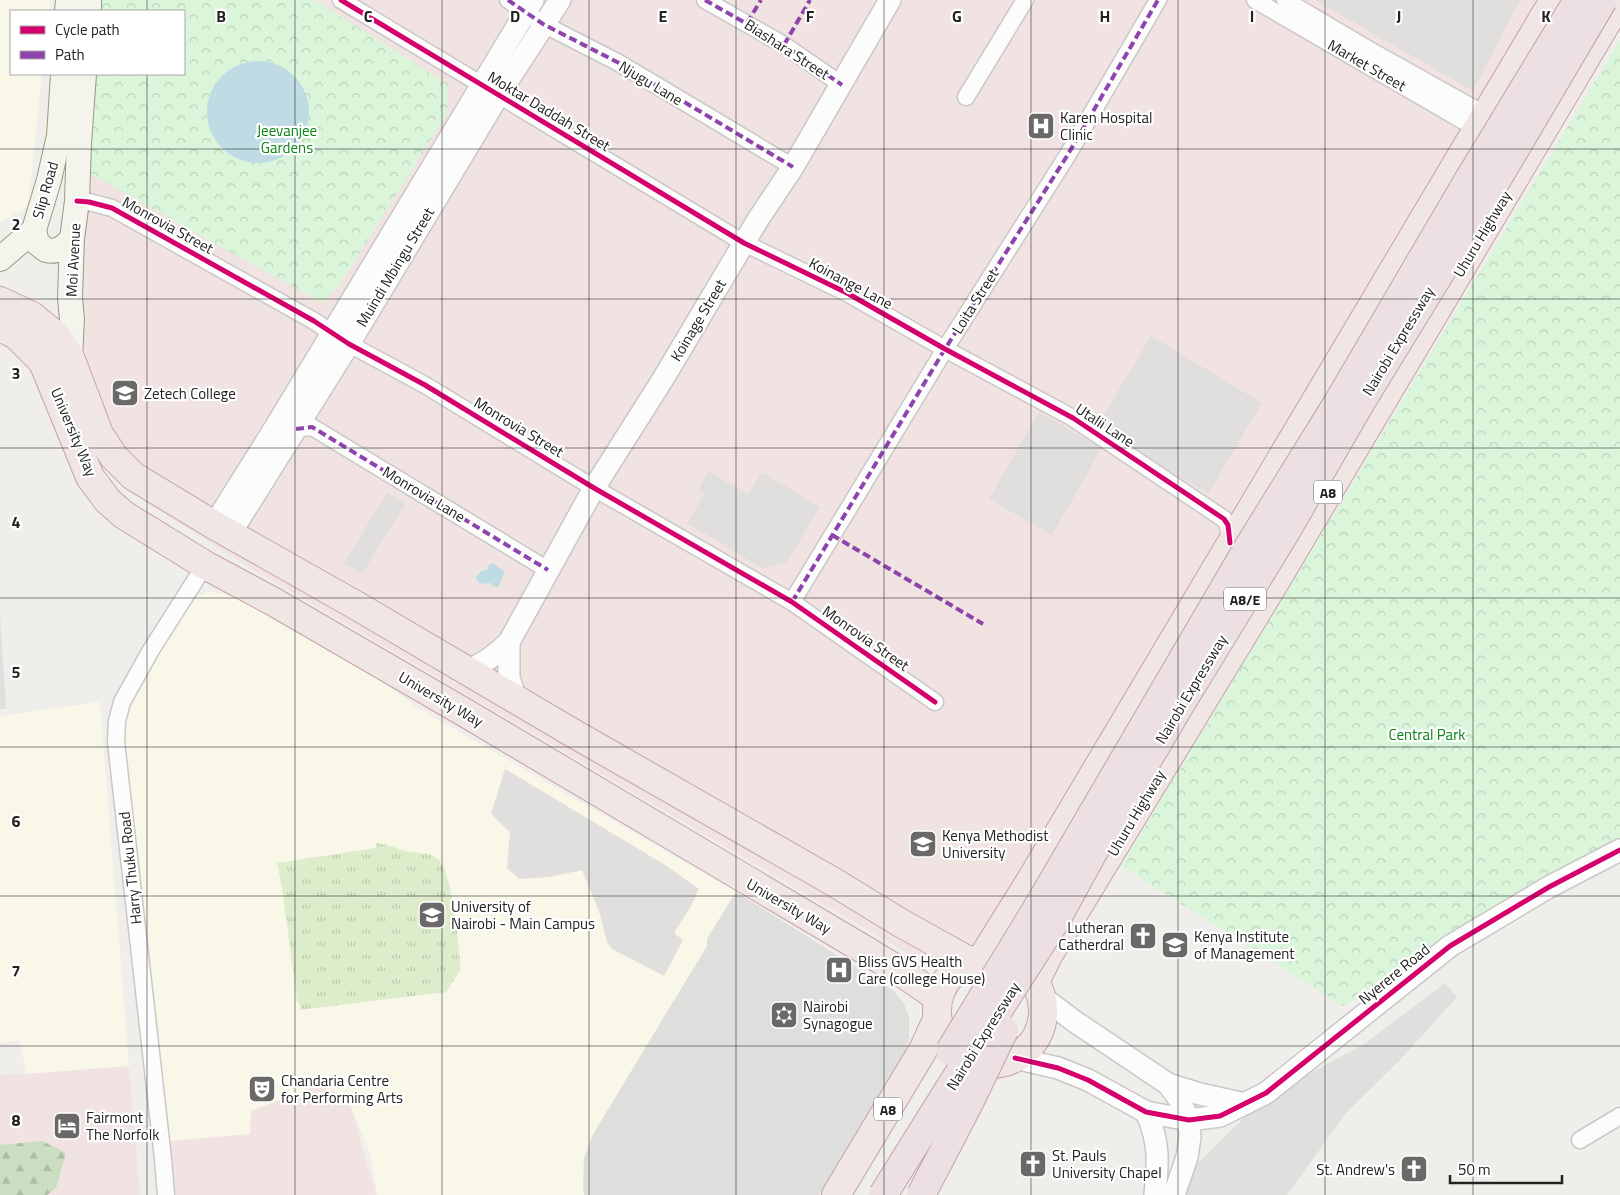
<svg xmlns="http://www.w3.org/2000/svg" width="1620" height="1195" viewBox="0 0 1620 1195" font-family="'Titillium Web',sans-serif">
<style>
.commercial{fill:#f1e3e1}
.education{fill:#f8f7e8}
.religious{fill:#dededc}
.grass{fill:url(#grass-tufts)}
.forest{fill:url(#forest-firs)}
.park{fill:url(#park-crowns)}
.parking{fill:#e0dfde}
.water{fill:#bfdbe3}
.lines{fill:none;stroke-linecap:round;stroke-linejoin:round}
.minor-casing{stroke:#c9c8c7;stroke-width:19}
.tertiary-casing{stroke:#c9c8c7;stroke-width:24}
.secondary-casing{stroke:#999a82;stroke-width:26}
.trunk-casing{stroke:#c5a2ac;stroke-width:30}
.minor{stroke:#fdfcfc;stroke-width:16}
.tertiary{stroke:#fdfcfc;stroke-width:21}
.secondary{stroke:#f4f4ed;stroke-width:24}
.trunk{stroke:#f0e6e4;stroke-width:28}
.motorway-bridge-casing{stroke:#c5a2ac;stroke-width:30;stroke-linecap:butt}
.motorway-bridge{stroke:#ece0e2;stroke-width:28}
.quiet{stroke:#8e44ad;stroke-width:4;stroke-dasharray:8 4;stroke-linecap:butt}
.cycleway-casing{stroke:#fff;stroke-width:8}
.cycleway{stroke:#d6006c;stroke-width:5}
.grid{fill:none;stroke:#222;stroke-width:1;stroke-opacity:0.55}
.labels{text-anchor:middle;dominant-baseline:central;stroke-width:4.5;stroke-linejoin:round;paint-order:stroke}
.shield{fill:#fff;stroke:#646464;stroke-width:1}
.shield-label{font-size:14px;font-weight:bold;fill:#222}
.street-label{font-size:15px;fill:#222;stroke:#fff}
.poi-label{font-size:15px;fill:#222;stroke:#fff;text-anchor:start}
.park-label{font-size:15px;fill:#0c8416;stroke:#fff}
.grid-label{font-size:16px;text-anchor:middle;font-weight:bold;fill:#222;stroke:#fff;stroke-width:4.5;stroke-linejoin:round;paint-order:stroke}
</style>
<defs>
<pattern id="grass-tufts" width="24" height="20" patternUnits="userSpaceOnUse" patternTransform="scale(1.25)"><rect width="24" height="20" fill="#ddeccb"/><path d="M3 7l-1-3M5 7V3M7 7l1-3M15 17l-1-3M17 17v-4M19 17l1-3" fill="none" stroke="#bdcaae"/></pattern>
<pattern id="forest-firs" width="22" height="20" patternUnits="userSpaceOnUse" patternTransform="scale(1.25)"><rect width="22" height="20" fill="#cbdec1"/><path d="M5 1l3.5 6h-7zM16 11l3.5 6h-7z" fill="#aebea6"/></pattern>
<pattern id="park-crowns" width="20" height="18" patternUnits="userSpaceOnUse" patternTransform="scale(1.25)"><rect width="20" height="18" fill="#daf5da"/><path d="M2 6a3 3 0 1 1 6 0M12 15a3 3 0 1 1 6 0" fill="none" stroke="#bbd2bb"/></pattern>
</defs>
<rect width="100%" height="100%" fill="#f0eeeb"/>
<g class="commercial">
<polygon points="80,0 1590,0 978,988 956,982 244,564 123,488 90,437 77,292 75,74 184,74 184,11 79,11"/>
<polygon points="129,1066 140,1195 0,1195 0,1075"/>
<polygon points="318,1085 340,1094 351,1107 376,1195 173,1195 168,1141 250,1134 250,1111"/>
</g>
<g class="education">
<polygon points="0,0 50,0 49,11 11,11 11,74 42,74 28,206 0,223"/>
<polygon points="207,592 216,592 236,598 374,676 416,707 736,892 707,939 707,946 583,1184 584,1195 377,1195 371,1155 351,1107 340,1094 318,1085 251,1111 250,1134 168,1141 122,736 123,720 132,694 185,610 199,595"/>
<polygon points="100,702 129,1066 26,1074 20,1041 0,1043 0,716"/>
</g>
<polygon class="religious" points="736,892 893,990 904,1004 909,1018 909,1039 902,1063 819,1195 584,1195 583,1184 584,1158 592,1136 707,946 707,939"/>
<path class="grass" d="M376 843C387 844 395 848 406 851 415 854 428 851 436 858 454 870 458 946 461 969L446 992 299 1010 300 1006 297 1001 282 887 277 863 376 848Z"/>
<polygon class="forest" points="42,1141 66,1153 56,1188 47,1195 0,1195 0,1145"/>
<g class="park">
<polygon points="102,0 315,0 448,84 447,114 339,286 322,303 90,174 97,74 184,74 184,11 102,11"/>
<polygon points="1620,40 1620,845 1343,1006 1121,866"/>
</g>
<g class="parking">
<polygon points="1315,0 1520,0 1473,91"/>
<polygon points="1151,336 1262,403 1208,494 1097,426"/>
<polygon points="1039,412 1102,448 1052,535 989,499"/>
<polygon points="709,471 748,495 762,472 820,507 787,562 763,569 687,523 705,494 698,490"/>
<polygon points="387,493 405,504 362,574 344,563"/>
<polygon points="0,615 6,709 0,709"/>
<polygon points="505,769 665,865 699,889 691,906 674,933 683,940 664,976 612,949 607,942 599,911 582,870 549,877 519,879 507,868 510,832 491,814"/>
<polygon points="1445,983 1457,997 1400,1060 1346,1113 1287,1195 1181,1195 1188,1173 1263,1099 1364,1044"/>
</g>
<g class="water">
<circle cx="258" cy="112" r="51"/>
<polygon points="493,563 505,572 498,587 493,586 490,583 483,584 478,582 476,577 481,571 487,570 489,565"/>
</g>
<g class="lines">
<g class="minor-casing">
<g id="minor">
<polyline points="341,0 744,243 847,293 945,349 1073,418 1224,519 1228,525 1230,543"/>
<polyline points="508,0 543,24 619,63 793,167"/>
<polyline points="705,0 784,45 842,85"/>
<polyline points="1255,0 1467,123 1476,133"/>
<polyline points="1285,0 1366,48 1475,109 1488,112"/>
<polyline points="966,97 1025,0"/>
<polyline points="77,201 89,202 112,208 314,321 349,344 425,385 594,488 792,602 935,702"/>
<polyline points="296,429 312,427 548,570"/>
<polyline points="792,602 945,349 1067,156 1158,0"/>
<polyline points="1580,1140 1620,1116"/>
<polyline points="166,1195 163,1159 116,742 117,721 122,702 151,650 205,565"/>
</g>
</g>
<g class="tertiary-casing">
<g id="tertiary">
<polyline points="214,525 276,426 533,0"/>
<polyline points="230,534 349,344 498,96 560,0"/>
<polyline points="509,642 509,678 516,699"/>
<path d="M466 671C484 664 496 655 509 642L594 488 663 379 757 221 793 167 890 0"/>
<polyline points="1041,996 1074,1021 1168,1084 1179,1099 1189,1120 1190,1137 1187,1157 1174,1195"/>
<polyline points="1015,1058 1058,1068 1088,1080 1146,1112 1189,1120 1220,1116 1266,1093 1450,946 1549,887 1620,850"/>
<polyline points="1168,1084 1200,1094 1245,1104"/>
<path d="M1146 1112C1160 1142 1158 1163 1155 1195"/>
</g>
</g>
<g class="secondary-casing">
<g id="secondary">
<polyline points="67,11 68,0"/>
<polyline points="89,11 89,0"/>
<path d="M34 230 37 243 46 250C57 253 64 247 72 239"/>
<polyline points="0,259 34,230 49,180 59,136 63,74"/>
<polyline points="70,357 72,319 70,298 72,239 77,201 79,143 84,74"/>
</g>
</g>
<g class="trunk-casing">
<g id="trunk">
<polyline points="0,301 32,316 55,335 70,357 99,434 114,457 133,476 214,525 352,603 578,736 832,881 899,922 969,961"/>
<polyline points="0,327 16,335 43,362 90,477 108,501 124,515 205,565 274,602 462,711 870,953 901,972 937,997"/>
<polyline points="983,957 1034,875 1554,0"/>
<circle cx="990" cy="1011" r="53"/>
<polyline points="1035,982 1049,954 1275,582 1620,0"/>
<polyline points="836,1195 923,1050 936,1022"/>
</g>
</g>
<use href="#minor" class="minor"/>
<use href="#tertiary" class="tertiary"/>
<use href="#secondary" class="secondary"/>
<use href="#trunk" class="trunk"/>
<g class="motorway-bridge-casing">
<g id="motorway-bridge">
<polyline points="950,1051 1039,905 1249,546 1337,404 1469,179 1578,0"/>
<polyline points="883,1195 1006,998 1056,920 1091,856 1177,710 1285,533 1361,402 1486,198 1603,0"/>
<polyline points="921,1195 970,1101 1004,1030"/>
</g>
</g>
<use href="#motorway-bridge" class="motorway-bridge"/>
<g class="quiet">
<polyline points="508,0 543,24 619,63 793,167"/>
<polyline points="705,0 784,45 842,85"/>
<polyline points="747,23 761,0"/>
<polyline points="784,45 810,0"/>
<polyline points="296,429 312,427 548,570"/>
<polyline points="832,535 983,624"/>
<polyline points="792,602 945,349 1067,156 1158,0"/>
</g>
<g class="cycleway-casing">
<g id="cycleway">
<polyline points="341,0 744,243 847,293 945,349 1073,418 1224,519 1228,525 1230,543"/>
<polyline points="77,201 89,202 112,208 314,321 349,344 425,385 594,488 792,602 935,702"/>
<polyline points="1015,1058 1058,1068 1088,1080 1146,1112 1189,1120 1220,1116 1266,1093 1450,946 1549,887 1620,850"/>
</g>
</g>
<use href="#cycleway" class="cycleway"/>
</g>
<path class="grid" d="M147 0V11M295 0V1195M442 0V1195M589 0V1195M736 0V1195M884 0V1195M1031 0V1195M1178 0V1195M1325 0V1195M1473 0V1195M147 74V1195M0 149H1620M0 299H1620M0 448H1620M0 598H1620M0 747H1620M0 896H1620M0 1046H1620"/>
<defs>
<g id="hospital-square" transform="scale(1.4375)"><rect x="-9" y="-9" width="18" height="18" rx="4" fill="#6a6968" stroke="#fff"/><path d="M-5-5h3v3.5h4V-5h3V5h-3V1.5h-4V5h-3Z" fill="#fff"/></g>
<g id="university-square" transform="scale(1.4375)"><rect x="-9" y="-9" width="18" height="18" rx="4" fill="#6a6968" stroke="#fff"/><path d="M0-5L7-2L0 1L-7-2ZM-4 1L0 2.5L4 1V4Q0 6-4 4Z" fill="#fff"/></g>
<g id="church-square" transform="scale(1.4375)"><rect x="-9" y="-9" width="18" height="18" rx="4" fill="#6a6968" stroke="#fff"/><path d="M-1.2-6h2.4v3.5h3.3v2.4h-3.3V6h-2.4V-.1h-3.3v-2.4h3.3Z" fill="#fff"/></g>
<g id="synagogue-square" transform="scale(1.4375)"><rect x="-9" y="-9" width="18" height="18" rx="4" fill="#6a6968" stroke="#fff"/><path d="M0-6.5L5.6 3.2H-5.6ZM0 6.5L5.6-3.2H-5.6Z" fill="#fff"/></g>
<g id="theatre-square" transform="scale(1.4375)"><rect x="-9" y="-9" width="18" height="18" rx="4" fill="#6a6968" stroke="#fff"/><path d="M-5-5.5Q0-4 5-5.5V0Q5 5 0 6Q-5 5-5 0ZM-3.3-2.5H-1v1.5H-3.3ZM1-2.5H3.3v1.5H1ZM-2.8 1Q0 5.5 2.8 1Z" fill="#fff"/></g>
<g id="hotel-square" transform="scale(1.4375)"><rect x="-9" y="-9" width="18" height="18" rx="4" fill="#6a6968" stroke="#fff"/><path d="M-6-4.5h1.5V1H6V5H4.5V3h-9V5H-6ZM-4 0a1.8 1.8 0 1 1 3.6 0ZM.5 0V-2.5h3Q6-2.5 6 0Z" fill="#fff"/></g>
</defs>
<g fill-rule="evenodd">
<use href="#hospital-square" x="1041" y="126"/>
<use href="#university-square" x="125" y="393"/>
<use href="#university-square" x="923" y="844"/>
<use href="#university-square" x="432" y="915"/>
<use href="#church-square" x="1143" y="936"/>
<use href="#university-square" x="1175" y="945"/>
<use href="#hospital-square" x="839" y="970"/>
<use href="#synagogue-square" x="784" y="1015"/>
<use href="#theatre-square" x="262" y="1089"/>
<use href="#hotel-square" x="67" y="1126"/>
<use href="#church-square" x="1033" y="1164"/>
<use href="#church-square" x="1414" y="1169"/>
</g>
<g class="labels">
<g class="shield">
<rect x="1314" y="480.5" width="28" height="23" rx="4"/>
<rect x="1224" y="587.5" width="42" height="23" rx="4"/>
<rect x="874" y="1097.5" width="28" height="23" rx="4"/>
</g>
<g class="shield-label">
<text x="1328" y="492">A8</text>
<text x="1245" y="599">A8/E</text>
<text x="888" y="1109">A8</text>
</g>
<g class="street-label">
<text transform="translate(787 49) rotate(33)">Biashara Street</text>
<text transform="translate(1367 65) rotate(30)">Market Street</text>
<text transform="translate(651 83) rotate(31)">Njugu Lane</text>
<text transform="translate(549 111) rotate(31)">Moktar Daddah Street</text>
<text transform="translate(45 190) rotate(-74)">Slip Road</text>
<text transform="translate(168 225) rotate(29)">Monrovia Street</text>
<text transform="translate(1482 234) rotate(-59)">Uhuru Highway</text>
<text transform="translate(73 260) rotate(-87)">Moi Avenue</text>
<text transform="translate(395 267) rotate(-59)">Muindi Mbingu Street</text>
<text transform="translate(851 283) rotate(28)">Koinange Lane</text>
<text transform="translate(975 301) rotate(-58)">Loita Street</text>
<text transform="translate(698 320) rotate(-59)">Koinage Street</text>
<text transform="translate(1398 341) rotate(-59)">Nairobi Expressway</text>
<text transform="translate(1105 425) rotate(33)">Utalii Lane</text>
<text transform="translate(519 427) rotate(31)">Monrovia Street</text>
<text transform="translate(74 432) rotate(67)">University Way</text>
<text transform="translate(424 494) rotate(31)">Monrovia Lane</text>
<text transform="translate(866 638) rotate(35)">Monrovia Street</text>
<text transform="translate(1191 689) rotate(-59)">Nairobi Expressway</text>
<text transform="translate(441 699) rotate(30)">University Way</text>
<text transform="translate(1136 813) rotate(-59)">Uhuru Highway</text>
<text transform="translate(130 868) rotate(-96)">Harry Thuku Road</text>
<text transform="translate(789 906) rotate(30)">University Way</text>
<text transform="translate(1394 974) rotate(-39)">Nyerere Road</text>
<text transform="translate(983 1036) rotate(-58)">Nairobi Expressway</text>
</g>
<g class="poi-label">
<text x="1060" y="117">Karen Hospital<tspan x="1060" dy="17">Clinic</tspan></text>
<text x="144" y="393">Zetech College</text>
<text x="942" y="835">Kenya Methodist<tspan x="942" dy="17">University</tspan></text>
<text x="451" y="906">University of<tspan x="451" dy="17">Nairobi - Main Campus</tspan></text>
<text x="1124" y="927" text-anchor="end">Lutheran<tspan x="1124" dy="17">Catherdral</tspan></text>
<text x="1194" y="936">Kenya Institute<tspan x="1194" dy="17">of Management</tspan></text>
<text x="858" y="961">Bliss GVS Health<tspan x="858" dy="17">Care (college House)</tspan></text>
<text x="803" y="1006">Nairobi<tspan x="803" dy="17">Synagogue</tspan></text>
<text x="281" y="1080">Chandaria Centre<tspan x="281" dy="17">for Performing Arts</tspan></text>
<text x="86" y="1117">Fairmont<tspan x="86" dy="17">The Norfolk</tspan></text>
<text x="1052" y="1155">St. Pauls<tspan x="1052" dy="17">University Chapel</tspan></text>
<text x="1395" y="1169" text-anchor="end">St. Andrew's</text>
</g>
<g class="park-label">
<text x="287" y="130">Jeevanjee<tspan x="287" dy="17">Gardens</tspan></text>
<text x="1427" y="734">Central Park</text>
</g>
</g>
<g class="grid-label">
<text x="221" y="22">B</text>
<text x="368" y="22">C</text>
<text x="515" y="22">D</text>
<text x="663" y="22">E</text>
<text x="810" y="22">F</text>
<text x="957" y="22">G</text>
<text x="1105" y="22">H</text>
<text x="1252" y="22">I</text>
<text x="1399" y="22">J</text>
<text x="1546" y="22">K</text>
<text x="16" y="230">2</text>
<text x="16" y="379">3</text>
<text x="16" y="528">4</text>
<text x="16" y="678">5</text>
<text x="16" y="827">6</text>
<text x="16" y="977">7</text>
<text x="16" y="1126">8</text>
</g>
<rect x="10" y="10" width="175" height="65" fill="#ffffff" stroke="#a7a7a7"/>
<rect x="20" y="26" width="25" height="8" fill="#d6006c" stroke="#a7a7a7"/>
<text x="55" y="35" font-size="15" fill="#222222">Cycle path</text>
<rect x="20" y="51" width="25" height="8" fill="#8e44ad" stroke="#a7a7a7"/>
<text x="55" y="60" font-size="15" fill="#222222">Path</text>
<path d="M1450 1175v8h112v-8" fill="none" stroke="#222222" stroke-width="2.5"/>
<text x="1458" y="1175" font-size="15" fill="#222222" stroke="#ffffff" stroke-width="4" paint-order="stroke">50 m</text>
</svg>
